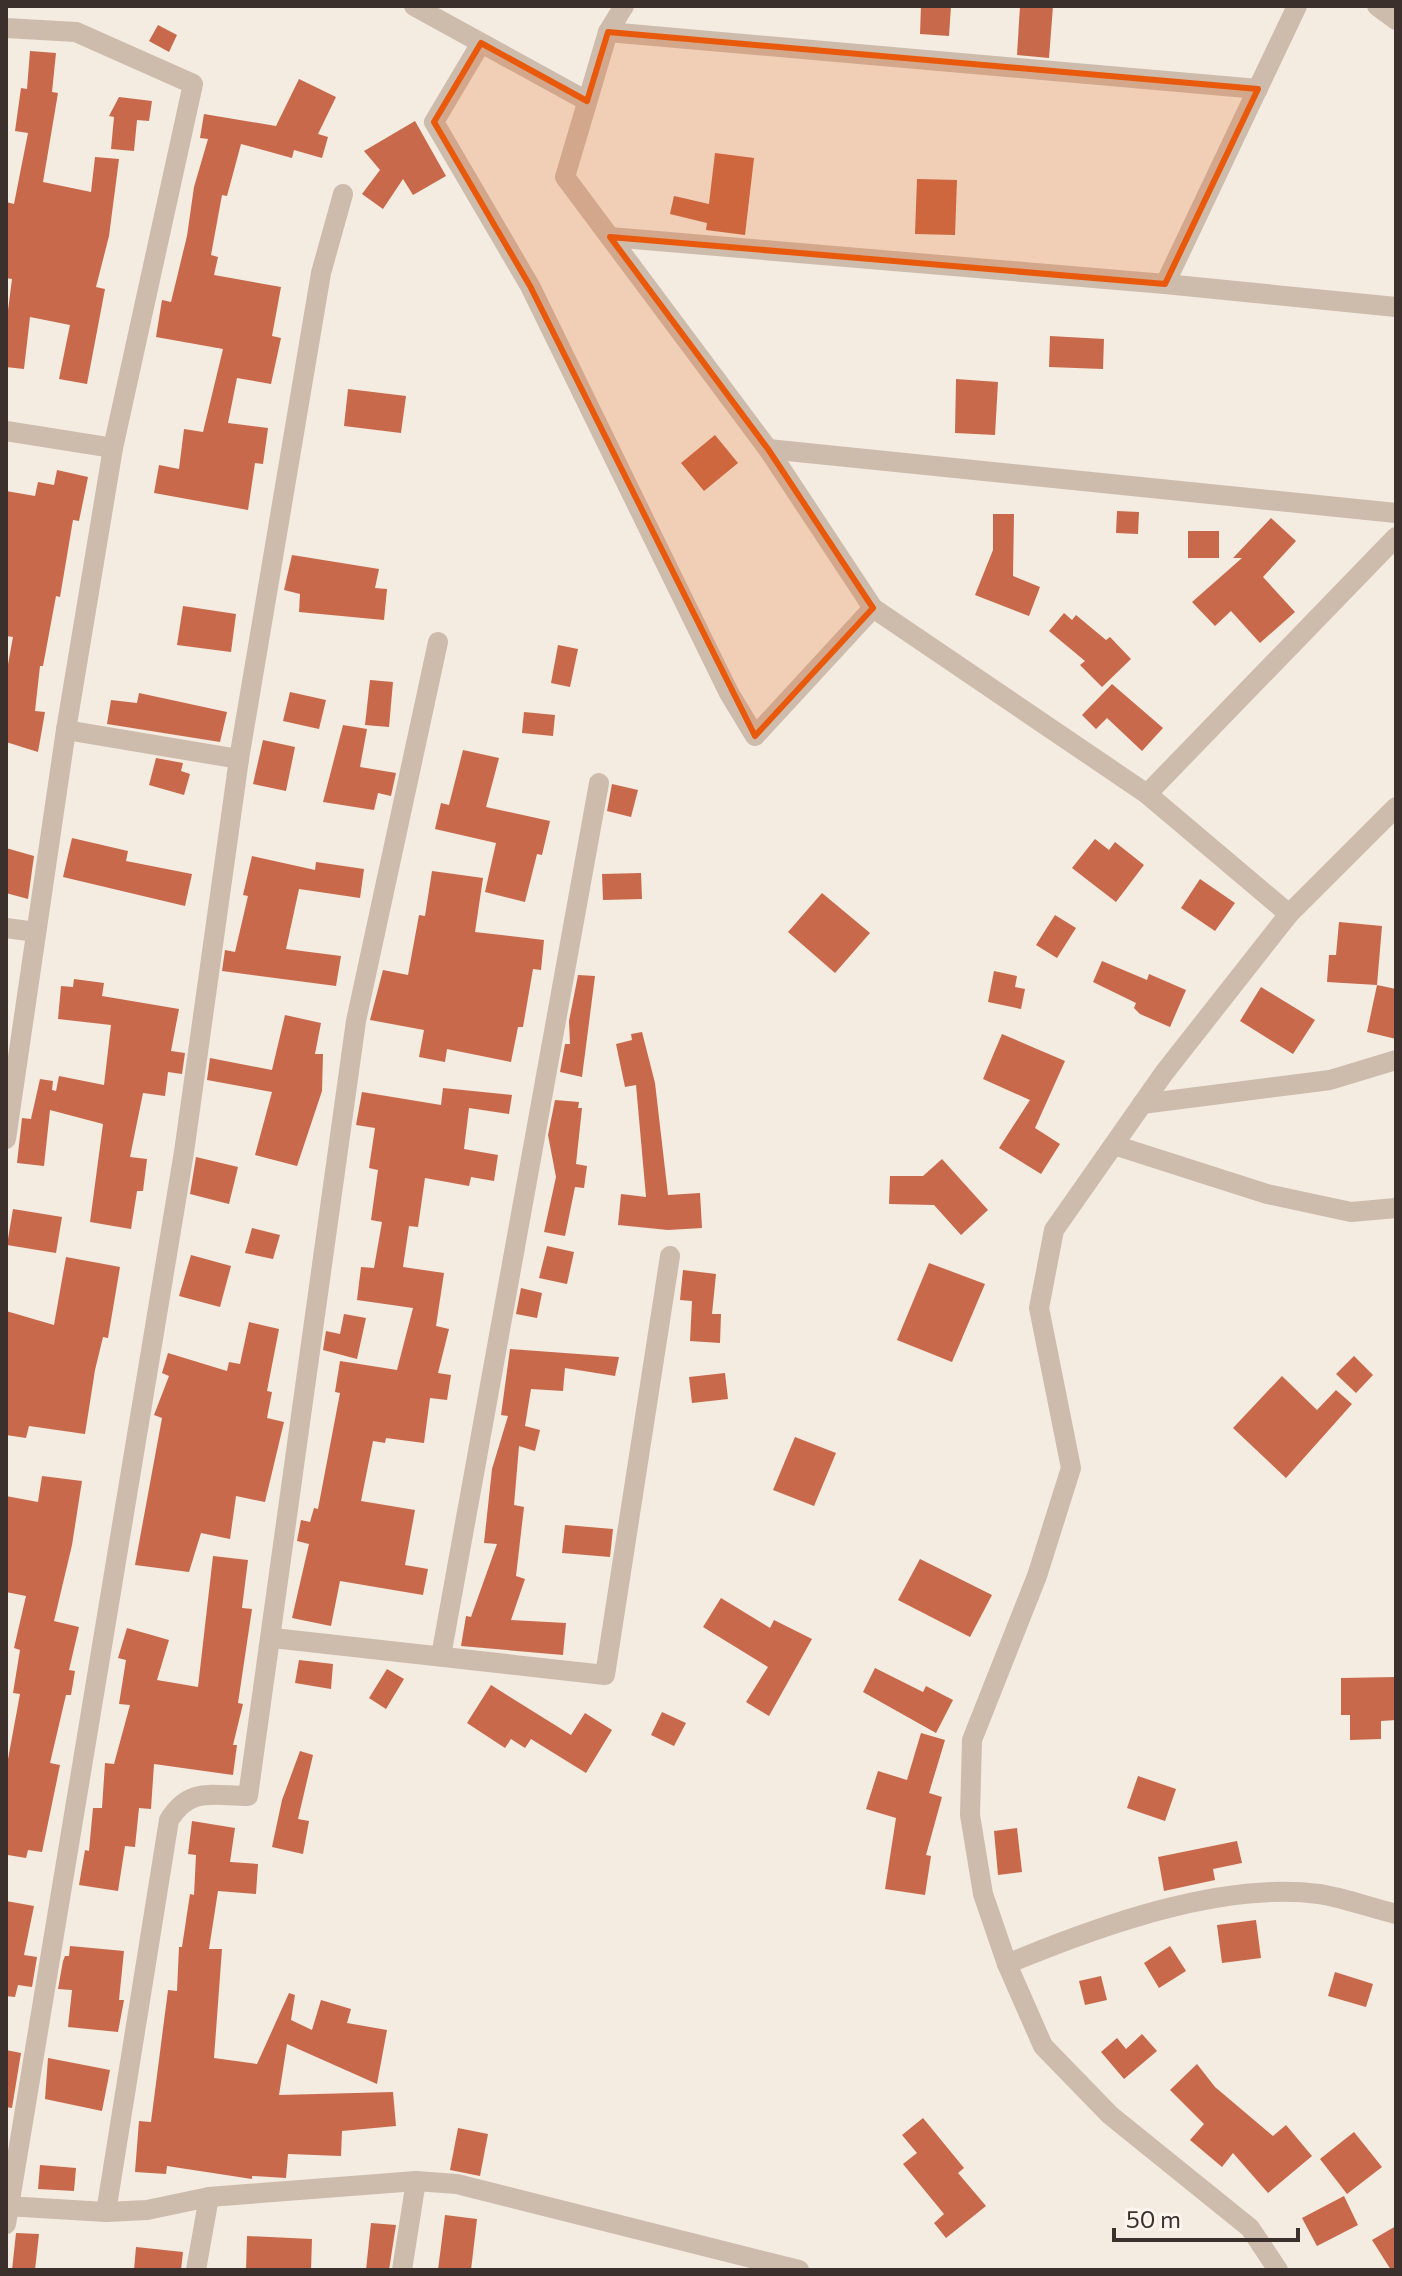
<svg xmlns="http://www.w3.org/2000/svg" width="1402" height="2276" viewBox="0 0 1402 2276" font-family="Commissioner,sans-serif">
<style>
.building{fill:#c8694b}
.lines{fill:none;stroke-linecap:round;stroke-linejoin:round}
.minor{stroke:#cdbbac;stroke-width:20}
.marked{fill:#e8590c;fill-opacity:0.2;stroke:#e8590c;stroke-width:6;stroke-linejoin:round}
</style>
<rect width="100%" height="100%" fill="#f4ebe1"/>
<g class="building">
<polygon points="921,6 951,6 949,36 920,34"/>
<polygon points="1020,6 1053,6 1049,58 1017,55"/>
<polygon points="158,25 177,35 169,52 149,41"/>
<polygon points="30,51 56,53 52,92 58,93 43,182 91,192 95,157 119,159 109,236 96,287 105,289 87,384 59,379 70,325 30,317 24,369 6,367 6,326 12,279 6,278 6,202 14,204 28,133 15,131 21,88 27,89"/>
<polygon points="299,79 336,97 318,134 328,137 322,158 294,150 292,158 241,144 227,196 222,195 211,255 218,257 214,275 281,287 272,336 281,338 271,384 237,378 228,423 268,428 263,464 255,463 248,510 154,493 159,465 179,469 184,429 203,432 223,349 156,337 162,300 171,302 187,236 194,187 208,139 200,138 204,114 276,126"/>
<polygon points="119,97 152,101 149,121 137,120 134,151 111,149 114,117 109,116"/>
<polygon points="415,121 446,176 413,195 403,179 383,209 362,194 380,170 364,151"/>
<polygon points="715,153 754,158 745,235 706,230 707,223 670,214 674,196 709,204"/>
<polygon points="917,179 957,180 955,235 915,234"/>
<polygon points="1050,336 1104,339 1103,369 1049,367"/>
<polygon points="956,379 998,382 995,435 955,433"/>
<polygon points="348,389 406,396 401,433 344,426"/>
<polygon points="715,435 738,463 704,491 681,463"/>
<polygon points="57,470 88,477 79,521 73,520 60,597 56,596 43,666 40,666 35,711 45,712 38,752 6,742 6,675 13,637 6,636 6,491 35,496 38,482 54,485"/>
<polygon points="1117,511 1139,512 1138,534 1116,533"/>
<polygon points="993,514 1014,514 1013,576 1040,587 1029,616 975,595 993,550"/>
<polygon points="1271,518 1296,541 1263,577 1295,612 1260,643 1231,611 1215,626 1192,602 1242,558 1233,558"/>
<rect x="1188" y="531" width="31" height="27"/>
<polygon points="292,555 379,569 375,588 387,589 384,620 299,612 300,594 284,590"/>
<polygon points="183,606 236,614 231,652 177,645"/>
<polygon points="1064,613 1072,620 1076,615 1106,640 1110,637 1131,659 1102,687 1080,665 1085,661 1049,631"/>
<polygon points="558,645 578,649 570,687 551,683"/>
<polygon points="370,680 393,682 389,727 365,725"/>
<polygon points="1112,684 1163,728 1142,751 1107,718 1096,729 1082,715"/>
<polygon points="290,692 326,700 319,729 283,721"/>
<polygon points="139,693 227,712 220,742 107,724 111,700 137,703"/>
<polygon points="524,712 555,715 553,736 522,733"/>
<polygon points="343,725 367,729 360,767 396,773 391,796 378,793 374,810 323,802"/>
<polygon points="263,740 295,747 286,791 253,784"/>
<polygon points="463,750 499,758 486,807 550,821 542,855 537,854 525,902 485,892 496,843 435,829 441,803 449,805"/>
<polygon points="156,758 183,763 181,771 190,774 184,795 149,785"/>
<polygon points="612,784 638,790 631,817 607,811"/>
<polygon points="72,838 128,851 126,861 192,874 185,906 63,877"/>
<polygon points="1095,839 1109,850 1115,842 1144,865 1116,902 1072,868"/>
<polygon points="6,848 34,856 28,899 6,893"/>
<polygon points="252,856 315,870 316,862 364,869 360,898 299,889 286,949 341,956 336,986 222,971 225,950 235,952 248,896 243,895"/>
<polygon points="432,871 483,878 475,932 544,940 541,970 533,969 523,1027 518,1027 511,1062 447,1049 445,1062 419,1057 424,1030 370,1020 383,970 408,975 419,915 425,916"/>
<polygon points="641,873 642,899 603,900 602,874"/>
<polygon points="1200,879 1235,903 1215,931 1181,908"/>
<polygon points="822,893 870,933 835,973 788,932"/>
<polygon points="1055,915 1076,928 1057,958 1036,945"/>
<polygon points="1339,922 1382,926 1377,985 1327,982 1329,955 1336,955"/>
<polygon points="1102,961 1147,980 1149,974 1186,990 1170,1027 1140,1014 1134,1008 1136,1003 1093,982"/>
<polygon points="994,971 1017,976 1015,987 1025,989 1021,1009 988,1002"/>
<polygon points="578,975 595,976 582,1077 560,1072 565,1044 570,1044 569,1021"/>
<polygon points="74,979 104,983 102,996 179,1009 171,1051 185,1053 182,1074 168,1072 165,1096 143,1093 130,1157 147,1159 143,1191 137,1191 131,1229 90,1222 103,1124 50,1110 44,1166 17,1163 22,1118 31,1119 40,1079 53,1081 52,1090 56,1091 59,1076 104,1085 111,1025 58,1019 61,986 73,987"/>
<polygon points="1377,985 1396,989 1396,1039 1367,1032"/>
<polygon points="1261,987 1315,1020 1293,1054 1240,1021"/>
<polygon points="285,1015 321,1023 315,1054 323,1054 322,1091 297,1166 255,1155 272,1092 207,1080 210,1058 272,1070"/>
<polygon points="642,1032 655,1083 668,1195 700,1193 702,1228 668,1230 618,1225 621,1194 646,1197 636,1085 625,1087 616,1044 632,1040 631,1034"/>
<polygon points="1002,1034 1065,1061 1035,1128 1060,1144 1041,1174 999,1148 1030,1100 983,1079"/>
<polygon points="443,1088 512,1095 509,1114 469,1108 464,1149 498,1155 494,1181 471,1177 469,1186 425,1178 418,1227 409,1226 403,1267 444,1273 436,1326 449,1329 438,1373 451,1375 447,1400 430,1398 424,1443 386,1438 385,1443 373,1441 361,1501 415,1510 405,1565 428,1569 423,1595 340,1581 331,1626 292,1618 309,1544 297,1541 301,1520 310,1522 314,1508 318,1509 340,1393 335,1392 340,1361 397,1370 413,1308 357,1300 361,1267 374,1268 382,1222 371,1220 378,1170 369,1168 375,1128 356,1125 362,1092 441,1105"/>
<polygon points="555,1100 579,1102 578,1108 582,1108 576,1164 587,1166 584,1188 575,1187 565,1236 544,1232 556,1177 548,1135"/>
<polygon points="196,1157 238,1167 229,1204 190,1194"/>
<polygon points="942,1159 988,1210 961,1235 934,1205 889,1204 890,1176 923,1176"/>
<polygon points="13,1209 62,1217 56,1253 7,1245"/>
<polygon points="252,1228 280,1235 273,1259 245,1253"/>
<polygon points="547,1246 574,1252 567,1284 539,1278"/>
<polygon points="191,1255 231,1266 220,1307 179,1296"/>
<polygon points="66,1257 120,1267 108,1338 103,1337 95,1370 85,1434 29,1426 26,1438 6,1435 6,1311 54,1325"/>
<polygon points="929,1263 985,1284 952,1362 897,1340"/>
<polygon points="683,1270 716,1274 712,1314 721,1314 720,1343 690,1341 692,1301 680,1300"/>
<polygon points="521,1288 542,1293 537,1318 516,1314"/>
<polygon points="344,1314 366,1318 357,1359 323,1350 326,1331 340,1334"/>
<polygon points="249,1322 279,1329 267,1391 272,1392 267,1418 284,1422 265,1502 236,1496 230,1539 201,1533 189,1572 135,1565 162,1418 154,1415 169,1376 162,1373 168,1353 227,1371 229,1362 240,1364"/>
<polygon points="510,1349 619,1357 615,1376 565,1368 563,1391 531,1389 525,1426 540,1430 535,1451 519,1446 514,1505 524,1507 516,1576 525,1579 511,1620 566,1623 563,1655 461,1646 466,1616 471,1617 497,1544 484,1543 492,1469 508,1416 501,1415"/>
<polygon points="1354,1356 1373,1375 1356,1393 1336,1374"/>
<polygon points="725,1373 728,1399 692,1403 689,1377"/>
<polygon points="1282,1376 1317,1410 1336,1390 1352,1404 1286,1478 1233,1428"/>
<polygon points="795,1437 836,1453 814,1506 773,1490"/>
<polygon points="42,1476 82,1481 72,1545 54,1621 79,1627 69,1670 75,1671 71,1695 66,1695 50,1763 60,1765 42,1852 28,1850 26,1858 8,1855 6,1846 6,1770 20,1694 13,1693 20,1650 14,1648 26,1596 6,1592 6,1496 38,1502"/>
<polygon points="565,1525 613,1529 610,1557 562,1553"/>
<polygon points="213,1556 248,1560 242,1608 252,1609 238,1703 243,1704 233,1745 237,1745 233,1775 154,1764 151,1809 139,1808 135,1847 125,1846 118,1891 79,1885 85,1850 89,1851 93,1808 102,1808 105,1763 114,1764 130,1705 119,1704 126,1660 118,1658 127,1628 169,1640 157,1680 198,1687"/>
<polygon points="920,1559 992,1595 970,1637 898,1600"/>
<polygon points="721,1598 770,1628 774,1620 812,1639 769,1716 746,1702 768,1667 703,1627"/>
<polygon points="299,1660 333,1664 331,1689 295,1683"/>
<polygon points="875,1668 923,1692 926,1686 953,1700 936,1733 863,1692"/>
<polygon points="387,1669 404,1679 386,1709 369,1698"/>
<polygon points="1396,1677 1396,1720 1381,1721 1381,1739 1350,1740 1350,1715 1341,1715 1341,1678"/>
<polygon points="491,1685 571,1735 585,1713 612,1730 586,1773 531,1739 525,1748 511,1739 505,1748 467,1723"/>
<polygon points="662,1712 686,1723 674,1746 651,1735"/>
<polygon points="921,1733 945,1740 929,1793 942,1797 926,1855 931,1856 925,1895 885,1889 896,1818 866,1809 878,1771 907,1780"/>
<polygon points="300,1751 313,1755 298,1819 309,1821 303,1854 272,1847 282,1800"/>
<polygon points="1138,1776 1176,1789 1165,1821 1127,1808"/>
<polygon points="192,1821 235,1828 230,1862 258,1864 256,1894 218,1891 209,1949 222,1949 214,2058 257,2064 289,1993 295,1995 291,2020 312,2030 321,2000 351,2009 347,2023 387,2030 377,2084 287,2044 279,2095 393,2092 396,2126 342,2131 341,2156 288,2154 286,2178 252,2176 252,2179 167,2166 166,2174 135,2172 139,2121 151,2122 168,1990 177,1991 179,1947 182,1947 190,1894 194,1895 196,1855 188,1854"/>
<polygon points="1017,1828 1022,1872 998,1875 994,1831"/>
<polygon points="1237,1841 1242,1863 1213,1869 1215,1880 1164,1891 1158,1857"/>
<polygon points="6,1901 34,1906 24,1955 37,1957 32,1987 18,1985 15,1997 6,1996"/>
<polygon points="1256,1920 1261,1958 1222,1963 1217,1925"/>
<polygon points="70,1946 124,1951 119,2000 124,2000 118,2032 68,2027 72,1990 58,1989 63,1961 65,1956 69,1956"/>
<polygon points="1170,1946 1186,1971 1159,1988 1144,1963"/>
<polygon points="1335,1972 1373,1984 1366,2007 1328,1996"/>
<polygon points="1101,1976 1107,2000 1085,2005 1079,1981"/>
<polygon points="1142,2034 1157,2051 1124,2079 1101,2052 1117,2038 1126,2049"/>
<polygon points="6,2050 21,2053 12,2108 6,2107"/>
<polygon points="48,2058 110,2070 102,2111 45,2099"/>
<polygon points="1197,2064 1215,2087 1273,2136 1286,2125 1312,2156 1268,2193 1233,2153 1222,2167 1190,2140 1204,2124 1170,2090"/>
<polygon points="923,2118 964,2168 958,2173 986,2206 946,2238 934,2223 944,2214 903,2164 917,2153 902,2135"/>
<polygon points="458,2128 488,2134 480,2176 450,2170"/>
<polygon points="1354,2132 1382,2167 1347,2194 1320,2159"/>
<polygon points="40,2165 76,2168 74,2191 38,2189"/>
<polygon points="1344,2196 1358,2225 1317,2246 1302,2218"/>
<polygon points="445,2215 477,2219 471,2270 438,2270"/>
<polygon points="371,2223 396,2225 389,2270 366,2270"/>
<polygon points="1396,2226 1396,2270 1391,2270 1372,2240"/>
<polygon points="16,2233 39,2234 35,2270 12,2270"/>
<polygon points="247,2236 312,2239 311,2270 246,2270"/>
<polygon points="136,2247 183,2252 181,2270 134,2270"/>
</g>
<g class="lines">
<g class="minor">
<polyline points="414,6 587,101"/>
<polyline points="1297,6 1165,284 1396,307"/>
<polyline points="1377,6 1396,20"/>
<polyline points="6,28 76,32 193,84 113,448 66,730 6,1139"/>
<polyline points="608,32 624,6"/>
<polyline points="481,43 434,122 530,286 729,693 755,736 873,608"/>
<polyline points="1258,89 608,32 565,177 768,449 873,608 1147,794 1396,537"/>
<polyline points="610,237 1165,284"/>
<polyline points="6,431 113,448"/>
<polyline points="768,449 1396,513"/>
<polyline points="66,730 239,759"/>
<polyline points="1147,794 1289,914"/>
<polyline points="6,928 36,932"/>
<polyline points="1142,1104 1330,1080 1396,1060"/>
<polyline points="1114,1145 1267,1194 1351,1212 1396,1208"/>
<polyline points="273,1638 605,1675 670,1256"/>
<polyline points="441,1656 599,783"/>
<path d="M1007 1964C1096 1927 1221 1881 1319 1894 1345 1898 1371 1908 1396 1914"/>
<polyline points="6,2206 106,2212 147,2210 209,2197 416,2181 457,2184 799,2270"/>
<path d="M106 2212 169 1820C190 1786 213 1796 248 1796L356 1021 438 642"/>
<polyline points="6,2224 184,1152 239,759 321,273 343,194"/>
<polyline points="196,2270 209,2197"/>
<polyline points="402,2270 416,2181"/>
<polyline points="1278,2270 1250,2228 1110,2115 1043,2046 1007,1964 983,1894 970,1815 972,1740 1037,1576 1071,1468 1039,1308 1054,1230 1164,1073 1289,914 1396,807"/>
</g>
</g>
<path class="marked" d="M608 32 1258 89 1165 284 610 237 768 449 873 608 755 736 530 286 434 122 481 43 587 101Z"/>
<rect width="1402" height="2276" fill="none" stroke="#3b302b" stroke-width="16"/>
<path d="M1114 2228v12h184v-12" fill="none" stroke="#3b302b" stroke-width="4"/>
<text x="1126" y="2228" font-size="24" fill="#3b302b" stroke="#fbf5ee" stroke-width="6" paint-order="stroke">50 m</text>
</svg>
